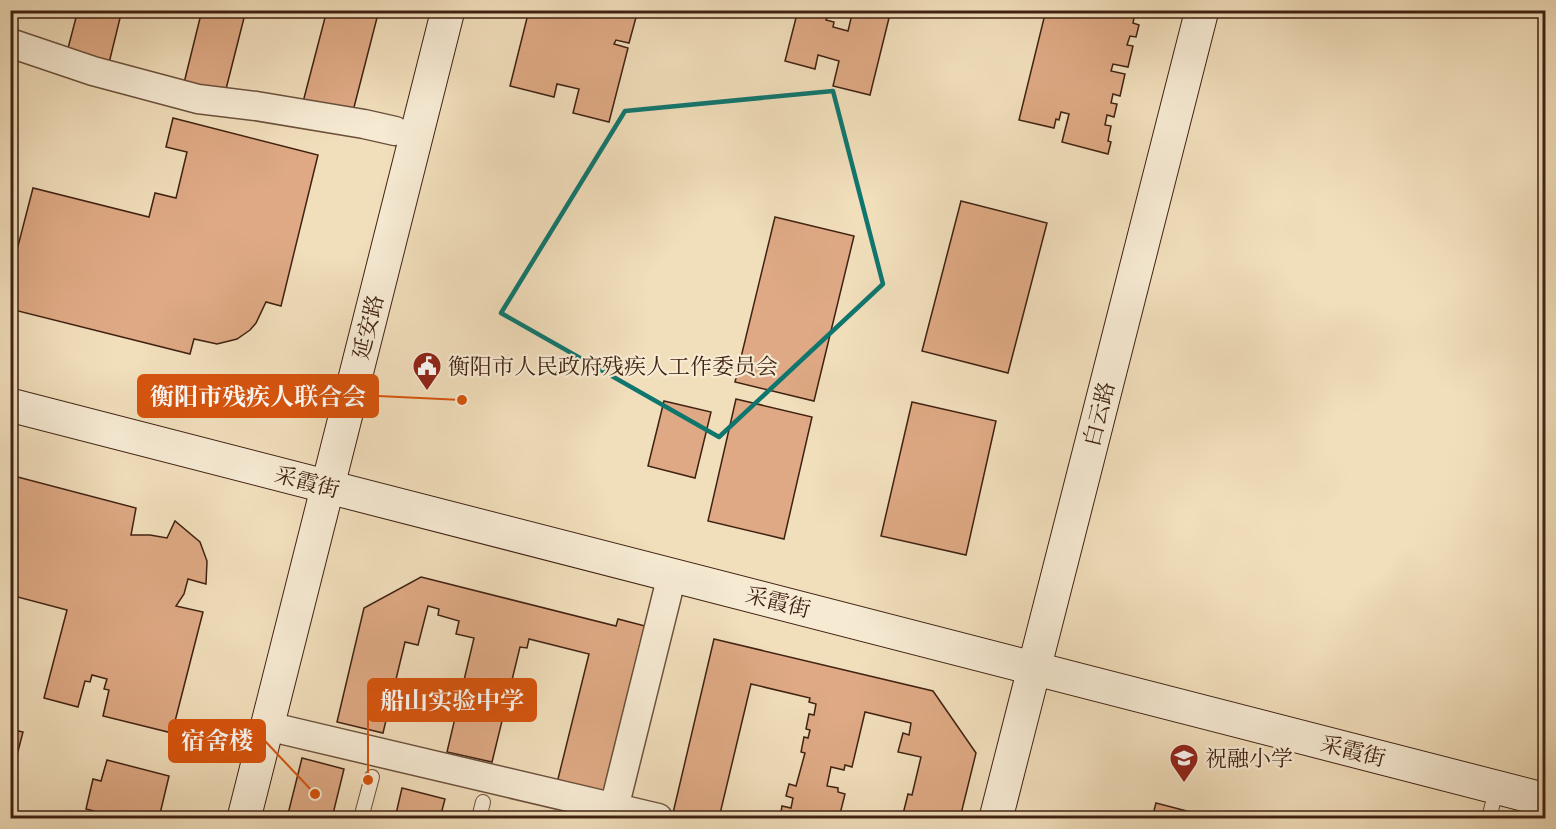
<svg xmlns="http://www.w3.org/2000/svg" width="1556" height="829" viewBox="0 0 1556 829" font-family="'EB Garamond','Noto Serif SC',serif">
<style>
.building{fill:#dea984;stroke:#402212;stroke-width:1.5}
.lines{fill:none;stroke-linecap:round;stroke-linejoin:round}
.lane-casing{stroke:#6c513c;stroke-width:16}
.street-casing{stroke:#6c513c;stroke-width:31}
.secondary-casing{stroke:#402212;stroke-width:35}
.lane{stroke:#f6ead3;stroke-width:14}
.street{stroke:#f6ead3;stroke-width:28}
.secondary{stroke:#f6ead3;stroke-width:33}
.marked{fill:none;stroke:#0f766e;stroke-width:4.5;stroke-linejoin:round}
.labels{text-anchor:middle;dominant-baseline:central;stroke-width:4.5;stroke-linejoin:round;paint-order:stroke}
.street-label{font-size:22px;fill:#402212;stroke:#f6ead3}
.poi-label{font-size:22px;fill:#402212;stroke:#f6ead3;text-anchor:start}
.leader{fill:none;stroke:#d7540d;stroke-width:2}
.callout-dot{fill:#d7540d;stroke:#f6ead3;stroke-width:2}
.callout{fill:#d7540d;stroke:#d7540d;stroke-width:2}
.callout-label{font-size:24px;text-anchor:middle;font-weight:bold;fill:#fff}
</style>
<rect width="100%" height="100%" fill="#f1debb"/>
<filter id="stains"><feTurbulence type="fractalNoise" baseFrequency=".00333" numOctaves="4"/><feColorMatrix values="0 0 0 0 .2 0 0 0 0 .09 0 0 0 0 .02 0 0 0 .5 -.17"/></filter>
<radialGradient id="worn" r=".72"><stop offset=".6" stop-color="#630" stop-opacity="0"/><stop offset="1" stop-color="#630" stop-opacity=".3"/></radialGradient>
<g class="building">
<polygon points="78,10 122,10 109,63 67,52"/>
<polygon points="202,10 246,10 225,93 184,83"/>
<polygon points="327,10 379,10 352,115 303,102"/>
<polygon points="529,10 638,10 629,43 616,40 614,44 628,48 609,122 573,113 579,89 557,84 554,97 510,86"/>
<polygon points="798,10 815,10 828,14 826,20 834,22 833,27 848,31 853,10 891,10 870,95 833,86 839,61 818,55 815,69 785,61"/>
<polygon points="1046,10 1143,10 1141,15 1135,13 1133,23 1139,25 1136,37 1130,36 1127,45 1133,46 1128,67 1113,64 1111,71 1125,74 1120,96 1113,94 1111,103 1117,104 1114,117 1107,115 1105,125 1111,126 1108,141 1111,142 1108,154 1062,142 1069,114 1061,112 1059,120 1056,119 1054,128 1019,120"/>
<polygon points="173,118 318,155 281,306 266,302 256,323 250,330 237,339 217,344 194,339 190,354 10,309 10,277 33,188 149,217 155,193 176,198 187,152 166,147"/>
<polygon points="961,201 1047,223 1008,373 922,351"/>
<polygon points="775,217 854,236 814,401 735,382"/>
<polygon points="736,399 812,417 784,539 708,521"/>
<polygon points="664,401 711,412 695,478 648,466"/>
<polygon points="912,402 996,421 966,555 881,536"/>
<polygon points="10,475 136,508 131,535 150,535 167,538 175,521 200,542 207,561 206,584 188,579 184,594 176,606 203,612 172,733 103,716 109,690 104,689 107,679 92,675 90,682 85,681 78,707 44,698 67,610 10,595"/>
<polygon points="421,577 616,626 618,619 645,626 604,794 557,783 589,654 529,639 527,648 520,647 492,762 447,752 474,638 456,634 459,621 438,615 439,609 428,606 418,645 405,642 383,733 337,722 364,608"/>
<polygon points="714,639 933,691 976,753 960,818 902,818 908,794 912,795 921,757 898,752 903,733 909,735 911,723 865,712 852,767 845,765 844,770 831,767 827,786 838,788 838,792 845,794 839,818 780,818 782,806 791,808 793,798 786,796 789,784 796,786 805,753 801,752 804,737 808,738 810,730 806,729 809,714 814,715 816,704 809,702 810,698 751,684 719,818 697,818 673,813"/>
<polygon points="10,729 23,732 10,782"/>
<polygon points="302,758 344,769 332,818 287,818"/>
<polygon points="107,760 169,776 159,818 92,818 94,811 86,809 93,779 101,781"/>
<polygon points="402,788 445,799 440,818 395,818"/>
<polygon points="1156,803 1206,816 1205,818 1152,818"/>
<polygon points="518,812 545,818 516,818"/>
</g>
<g class="lines">
<g class="lane-casing">
<g id="lane">
<polyline points="361,818 372,777"/>
<polyline points="479,818 483,802"/>
<polyline points="1489,818 1497,787"/>
</g>
</g>
<g class="street-casing">
<g id="street">
<polyline points="10,43 93,71 198,99 256,106 364,124 395,131"/>
<polyline points="267,726 658,818"/>
<polyline points="614,808 672,575"/>
</g>
</g>
<g class="secondary-casing">
<g id="secondary">
<polyline points="10,405 1546,800"/>
<polyline points="244,818 448,10"/>
<polyline points="996,818 1202,10"/>
</g>
</g>
<use href="#lane" class="lane"/>
<use href="#street" class="street"/>
<use href="#secondary" class="secondary"/>
</g>
<path class="marked" d="M833 91 883 284 719 437 501 313 625 111Z"/>
<defs>
<g id="civic-pin" transform="scale(1.5)"><path d="M0 17L-7.5 6A9.5 9.5 0 1 1 7.5 6Z" fill="#8f2418" stroke="#f6ead3"/><path d="M-.6-6.5H3V-4.5H.6V-3L4-1V1h2V6H-6V1h2V-1L-.6-3ZM-1.2 2.5V6h2.4V2.5Z" fill="#fff"/></g>
<g id="school-pin" transform="scale(1.5)"><path d="M0 17L-7.5 6A9.5 9.5 0 1 1 7.5 6Z" fill="#8f2418" stroke="#f6ead3"/><path d="M0-5L7-2L0 1L-7-2ZM-4 1L0 2.5L4 1V4Q0 6-4 4Z" fill="#fff"/></g>
</defs>
<g fill-rule="evenodd">
<use href="#civic-pin" x="427" y="366"/>
<use href="#school-pin" x="1184" y="758"/>
</g>
<g class="labels">
<g class="street-label">
<text transform="translate(368 327) rotate(-76)">延安路</text>
<text transform="translate(1099 414) rotate(-76)">白云路</text>
<text transform="translate(307 482) rotate(15)">采霞街</text>
<text transform="translate(778 602) rotate(14)">采霞街</text>
<text transform="translate(1353 751) rotate(14)">采霞街</text>
</g>
<g class="poi-label">
<text x="448" y="366">衡阳市人民政府残疾人工作委员会</text>
<text x="1205" y="758">祝融小学</text>
</g>
</g>
<path class="leader" d="M462 400L378 396M368 780L368 700M315 794L265 741"/>
<g class="callout-dot">
<circle cx="462" cy="400" r="6"/>
<circle cx="368" cy="780" r="6"/>
<circle cx="315" cy="794" r="6"/>
</g>
<g class="callout">
<rect x="138" y="375" width="240" height="42" rx="6"/>
<rect x="368" y="679" width="168" height="42" rx="6"/>
<rect x="169" y="720" width="96" height="42" rx="6"/>
</g>
<g class="callout-label">
<text x="258" y="405">衡阳市残疾人联合会</text>
<text x="452" y="709">船山实验中学</text>
<text x="217" y="749">宿舍楼</text>
</g>
<rect width="1556" height="829" fill="none" stroke="#f1debb" stroke-width="36"/>
<rect x="12" y="12" width="1532" height="805" fill="none" stroke="#402212" stroke-width="3"/>
<rect x="18" y="18" width="1520" height="793" fill="none" stroke="#402212" stroke-width="1.5"/>
<rect width="100%" height="100%" filter="url(#stains)"/>
<rect width="100%" height="100%" fill="url(#worn)"/>
</svg>
